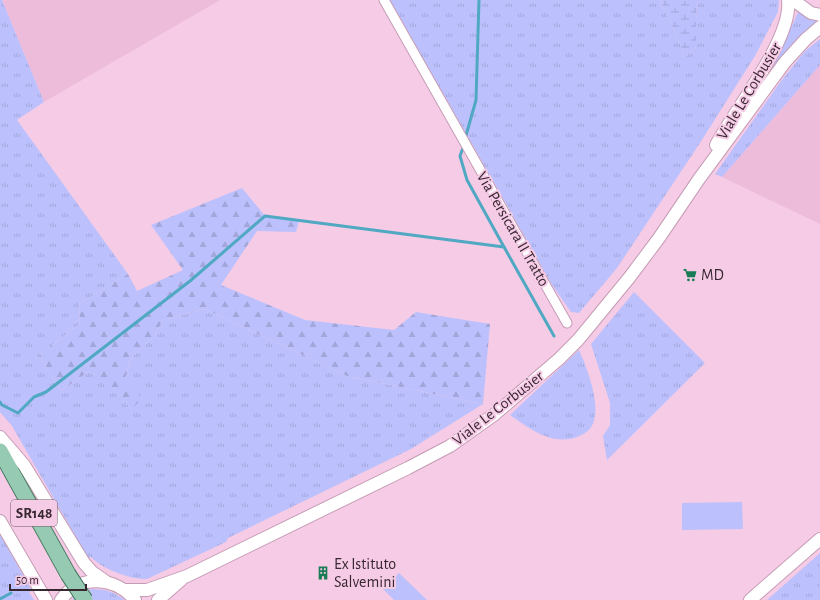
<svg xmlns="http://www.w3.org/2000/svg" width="820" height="600" viewBox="0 0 820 600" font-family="'Alegreya Sans',sans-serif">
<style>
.built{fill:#eebcdb}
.grass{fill:url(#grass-tufts)}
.forest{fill:url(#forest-firs)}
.wetland{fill:url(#wetland-marsh)}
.garden{fill:#bcc1fd}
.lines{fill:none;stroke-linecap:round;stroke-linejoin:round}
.stream{stroke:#50a8c3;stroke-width:3}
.minor-casing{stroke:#c59cb5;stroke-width:11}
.tertiary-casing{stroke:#c59cb5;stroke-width:14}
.primary-casing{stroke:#487a63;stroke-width:17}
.minor{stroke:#fff;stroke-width:9}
.tertiary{stroke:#fff;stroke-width:12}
.primary{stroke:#97cab2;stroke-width:15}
.primary-bridge-casing{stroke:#487a63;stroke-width:17;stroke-linecap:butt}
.primary-bridge{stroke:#97cab2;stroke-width:15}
.labels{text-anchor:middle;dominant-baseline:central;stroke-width:4;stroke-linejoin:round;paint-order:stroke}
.shield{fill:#f6cbe5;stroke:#705867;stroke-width:1}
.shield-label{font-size:15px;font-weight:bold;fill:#372731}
.street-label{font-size:16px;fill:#372731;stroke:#f6cbe5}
.poi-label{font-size:16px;fill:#372731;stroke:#f6cbe5;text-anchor:start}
</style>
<defs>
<pattern id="grass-tufts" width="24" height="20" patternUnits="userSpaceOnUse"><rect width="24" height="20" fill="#bcc1fd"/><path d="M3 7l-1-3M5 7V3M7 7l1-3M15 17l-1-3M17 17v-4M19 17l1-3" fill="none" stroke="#a2a6d9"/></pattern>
<pattern id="forest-firs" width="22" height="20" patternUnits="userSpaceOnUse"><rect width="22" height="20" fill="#bcc1fd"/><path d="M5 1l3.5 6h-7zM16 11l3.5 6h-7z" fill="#a2a6d9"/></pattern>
<pattern id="wetland-marsh" width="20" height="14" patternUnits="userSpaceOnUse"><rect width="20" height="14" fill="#bcc1fd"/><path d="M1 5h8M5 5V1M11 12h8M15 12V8" fill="none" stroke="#a2a6d9"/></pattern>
</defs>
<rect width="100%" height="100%" fill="#f6cbe5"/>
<g class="built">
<polygon points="2,0 220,0 44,102"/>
<polygon points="820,65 820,224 722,177"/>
</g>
<g class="grass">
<path d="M0 0H2L44 102 17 120 128 274 79 304 80 324 39 355 61 391 88 372 107 380 131 409 125 379 131 358 154 337 163 320 205 309 347 376 483 404 411 449 228 538 226 542 147 579C131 580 102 569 91 557L88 558 12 426 0 412Z"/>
<polygon points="390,0 660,0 680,43 684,58 696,47 696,18 698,0 779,0 778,12 755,56 700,143 617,268 579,313 571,312 552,285"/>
<polygon points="798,12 820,19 795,41 766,78 732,128 790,30"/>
<polygon points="820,39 820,65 722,177 715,174 781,81 805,51"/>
<polygon points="634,292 705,363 607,460 603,436 610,425 610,403 591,344"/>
<path d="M579 350C587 368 600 402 594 421 591 430 585 434 577 437 552 446 530 429 510 415Z"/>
<polygon points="0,534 32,591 29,592 34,600 0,600"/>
<polygon points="820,553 820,600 767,600"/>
<path d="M92 589C106 589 114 592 125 600H72L80 593Z"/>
</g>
<polygon class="forest" points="242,188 265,216 299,221 296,232 257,231 221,285 305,320 394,330 416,312 490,324 483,404 347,376 205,309 163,320 154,337 131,358 125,379 142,399 131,409 107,381 88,372 61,391 39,355 80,324 79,304 128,274 137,291 183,270 151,225"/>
<polygon class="wetland" points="660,0 698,0 696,18 696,47 684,58 680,43"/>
<g class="garden">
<polygon points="742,502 743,529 682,530 682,503"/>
<polygon points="399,573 427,600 394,600 383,589"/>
</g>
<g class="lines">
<g class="stream">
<polyline points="465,139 476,100 479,0"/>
<polyline points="504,247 554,336"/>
<polyline points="0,402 2,405 18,413 34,397 46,392 190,281 265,216 504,247 467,180 460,156 464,145"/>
<polyline points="0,599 11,593"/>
</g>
<g class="minor-casing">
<polyline id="minor" points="384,0 567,323"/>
</g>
<g class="tertiary-casing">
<g id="tertiary">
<polyline points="793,0 811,13 820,15"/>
<path d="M716 145C735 109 793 38 788 0"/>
<polyline points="0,437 24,465 84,563 92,572 105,581"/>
<polyline points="0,521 46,600"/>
<polyline points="126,590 147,590 187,576 408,468 450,446 495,414 559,359 578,340 629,278 659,238 699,179 785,62 806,39 820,27"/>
<path d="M61 600C79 573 116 577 135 600"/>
<polyline points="158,600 181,580"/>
<polyline points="750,600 820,539"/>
</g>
</g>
<g class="primary-casing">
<polyline id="primary" points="0,451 68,574"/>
</g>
<use href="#minor" class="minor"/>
<use href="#tertiary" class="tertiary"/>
<use href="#primary" class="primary"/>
<g class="primary-bridge-casing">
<polyline id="primary-bridge" points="68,574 85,600"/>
</g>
<use href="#primary-bridge" class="primary-bridge"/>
</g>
<defs>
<g id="supermarket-bare" transform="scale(1.08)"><path d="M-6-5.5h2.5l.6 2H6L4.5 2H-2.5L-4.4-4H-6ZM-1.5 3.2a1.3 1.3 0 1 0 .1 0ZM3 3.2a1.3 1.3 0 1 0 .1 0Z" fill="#197c55" stroke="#f6cbe5" stroke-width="2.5" paint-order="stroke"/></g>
<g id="building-bare" transform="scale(1.08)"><path d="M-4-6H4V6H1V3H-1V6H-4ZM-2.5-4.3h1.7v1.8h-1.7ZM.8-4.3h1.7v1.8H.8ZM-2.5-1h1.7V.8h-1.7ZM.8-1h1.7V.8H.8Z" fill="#197c55" stroke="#f6cbe5" stroke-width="2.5" paint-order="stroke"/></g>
</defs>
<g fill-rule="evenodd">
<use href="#supermarket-bare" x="690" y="275"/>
<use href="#building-bare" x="323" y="573"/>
</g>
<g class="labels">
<rect class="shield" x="11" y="500" width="46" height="26" rx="3"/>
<g class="shield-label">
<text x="34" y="513">SR148</text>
</g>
<g class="street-label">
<text transform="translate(749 91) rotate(-59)">Viale Le Corbusier</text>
<text transform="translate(513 229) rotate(60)">Via Persicara II Tratto</text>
<text transform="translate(498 408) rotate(-38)">Viale Le Corbusier</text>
</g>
<g class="poi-label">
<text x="701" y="275">MD</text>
<text x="334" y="564">Ex Istituto<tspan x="334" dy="18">Salvemini</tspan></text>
</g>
</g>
<path d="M10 584v6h76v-6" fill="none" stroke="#372731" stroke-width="2"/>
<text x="16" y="584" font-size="12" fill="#372731" stroke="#f6cbe5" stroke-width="3" paint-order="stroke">50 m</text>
</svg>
